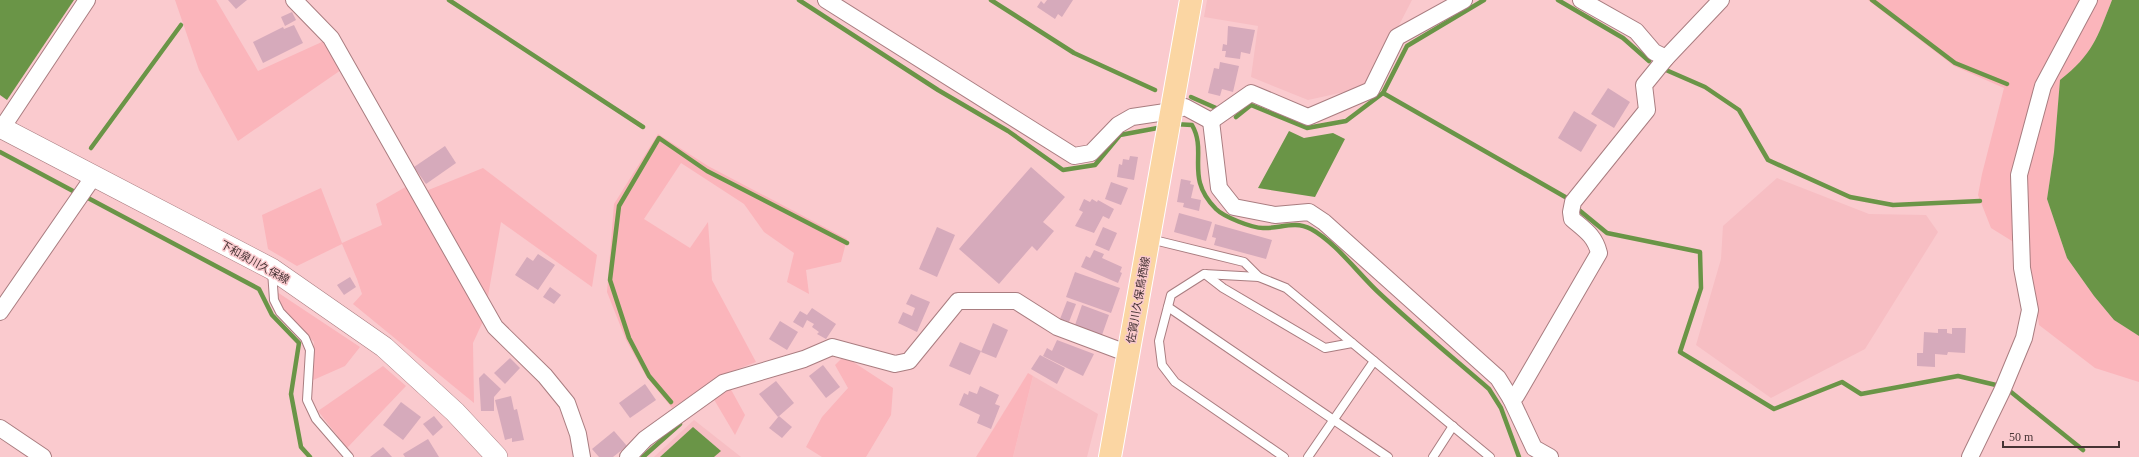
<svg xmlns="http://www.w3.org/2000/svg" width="2139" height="457" viewBox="0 0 2139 457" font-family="'Times New Roman','Noto Sans JP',serif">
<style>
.built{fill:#f7bec3}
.green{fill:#fbb5bb}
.water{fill:#6a9547}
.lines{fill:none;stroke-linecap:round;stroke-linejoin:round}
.stream{stroke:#6a9547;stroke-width:4.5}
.building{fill:#d6aabb}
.service-casing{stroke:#a97d80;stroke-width:10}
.minor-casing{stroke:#a97d80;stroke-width:18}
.tertiary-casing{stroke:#a97d80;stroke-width:22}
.primary-casing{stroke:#fff;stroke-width:24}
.service{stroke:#fff;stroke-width:8}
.minor{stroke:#fff;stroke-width:16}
.tertiary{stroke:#fff;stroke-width:21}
.primary{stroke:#fbd6a3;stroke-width:22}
.labels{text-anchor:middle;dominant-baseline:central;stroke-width:3;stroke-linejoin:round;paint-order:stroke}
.street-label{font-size:11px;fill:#463334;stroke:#facace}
</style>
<rect width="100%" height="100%" fill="#facace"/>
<g class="built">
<polygon points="1207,0 1412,0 1367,87 1308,100 1251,77 1258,26 1204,17"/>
<polygon points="1777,178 1869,214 1926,215 1938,232 1865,349 1771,398 1696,345 1721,259 1723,226"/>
<polygon points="1033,376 1098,414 1087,457 1013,457"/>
<polygon points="694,420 741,457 654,457"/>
</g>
<g class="green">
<polygon points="175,0 216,0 258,71 324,41 341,70 238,141 199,70"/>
<path d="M1868 0H2112C2097 38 2093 54 2060 81L2054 152 2047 199 2067 258 2094 296 2114 320 2139 336V382L2095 368 2039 325 2028 251 1991 228 1978 195 1982 174 2004 88 1954 66Z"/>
<polygon points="658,134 708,166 847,239 841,262 806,270 809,294 787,282 794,253 764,232 744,204 681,163 644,219 690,248 708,222 712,280 756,362 723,375 745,415 735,435 706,386 672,408 646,376 626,340 607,292 614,204"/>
<polygon points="483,168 597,255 592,287 501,222 484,319 473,343 474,403 353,304 362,294 357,279 342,244 297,266 268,249 262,215 321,188 342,243 382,225 376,204 409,185 426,191"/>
<polygon points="277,292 360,347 345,366 311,381 314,342 282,308"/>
<polygon points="844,356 893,388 891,415 866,457 822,457 806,447 822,417 848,388 835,365"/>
<polygon points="383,366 406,386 347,448 318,411"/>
<polygon points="1028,373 1033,376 1013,457 976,457"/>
</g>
<g class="water">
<polygon points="0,0 74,0 7,100 0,95"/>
<path d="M2112 0H2139V336L2114 320 2094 296 2067 258 2047 199 2054 152 2060 80C2093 54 2097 38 2112 0Z"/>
<polygon points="1289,131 1304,138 1333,133 1345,139 1315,197 1258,188"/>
<polygon points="693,427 721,451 714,457 660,457"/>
</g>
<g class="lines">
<g class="stream">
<polyline points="449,0 643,127"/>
<polyline points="799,0 938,90 1008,131 1063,170 1095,165 1120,135 1163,127"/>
<polyline points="991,0 1074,53 1155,90"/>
<polyline points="1558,0 1623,38 1649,61"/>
<polyline points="1872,0 1955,63 2007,84"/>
<polyline points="1666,70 1705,87 1739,110 1768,160 1850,197 1893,205 1980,201"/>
<polyline points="1383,93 1407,46 1484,0"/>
<polyline points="1191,97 1216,108"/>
<polyline points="1236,117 1251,105 1307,128 1346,121 1383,93 1567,198"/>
<path d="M1174 124 1192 125C1208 153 1184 177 1216 209 1224 217 1252 228 1263 228 1280 229 1294 220 1311 229 1335 242 1357 272 1377 291 1413 325 1452 357 1489 389L1501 408 1519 457"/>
<polyline points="91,148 181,25"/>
<polyline points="0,152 73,191"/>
<polyline points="88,198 259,289 272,315 299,343 291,394 301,447 310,457"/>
<polyline points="1579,210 1607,233 1700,252 1701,288 1680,352 1774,409 1842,382 1861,394 1958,376 1996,385"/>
<polyline points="2011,392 2083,450"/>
<polyline points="671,402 649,376 629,338 610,280 619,206 659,138 707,171 847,243"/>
<polyline points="643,457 680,424"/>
</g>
</g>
<g class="building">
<polygon points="228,0 247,0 236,9"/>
<polygon points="1047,0 1073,0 1062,17 1058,14 1055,19 1037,7 1041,1 1044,4"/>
<polygon points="292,12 296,20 285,26 281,17"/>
<polygon points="294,25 303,43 263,63 253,42 283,27 284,29"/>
<polygon points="1228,26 1255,30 1250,54 1241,52 1240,59 1225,57 1226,51 1222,51 1223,44 1227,45"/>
<polygon points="1220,62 1239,66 1233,92 1222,89 1220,96 1208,93 1214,68 1219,69"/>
<polygon points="1608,88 1630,102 1614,128 1591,114"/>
<polygon points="1574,111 1597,125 1581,152 1558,138"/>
<polygon points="445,146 456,163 426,184 414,167"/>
<polygon points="1130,156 1138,157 1134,180 1117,177 1119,164 1122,165 1123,159 1129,160"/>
<polygon points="1031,167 1065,197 1043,222 1054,231 1037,251 1032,246 999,284 959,249"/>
<polygon points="1181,179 1191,181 1190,184 1194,185 1191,198 1201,200 1199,211 1183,207 1184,203 1177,202"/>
<polygon points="1111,182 1128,188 1121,205 1105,199"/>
<polygon points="1084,199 1090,202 1092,199 1097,202 1098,200 1114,209 1109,219 1103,216 1094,233 1075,226 1083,212 1079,210"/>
<polygon points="1179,213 1212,222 1206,241 1174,232"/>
<polygon points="1215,224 1272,240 1266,259 1214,245 1216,238 1212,237"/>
<polygon points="937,227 955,235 937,277 919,269"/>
<polygon points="1103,227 1117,233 1109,251 1095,245"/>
<polygon points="1094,250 1104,254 1102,258 1122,267 1120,272 1122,273 1118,283 1081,267 1086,256 1090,258"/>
<polygon points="538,254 555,265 538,290 515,275 527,257 533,261"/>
<polygon points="1075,272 1120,288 1111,313 1066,297"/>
<polygon points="350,277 356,287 344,295 337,285"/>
<polygon points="550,287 561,295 554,304 543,297"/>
<polygon points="911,294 930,302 917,332 898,323 903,312 912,316 915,308 906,304"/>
<polygon points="1067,301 1076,304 1069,322 1060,319"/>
<polygon points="1082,305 1109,315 1102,335 1075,325"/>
<polygon points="812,308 836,324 826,339 817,334 819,332 812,327 814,324 807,320 803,328 793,322 800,311 807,315"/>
<polygon points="780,321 798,332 787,350 769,339"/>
<polygon points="993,323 1008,330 996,358 981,352"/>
<polygon points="1952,328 1966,328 1965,353 1948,352 1947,355 1935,354 1935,367 1917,366 1917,353 1923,353 1924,332 1938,333 1938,329 1947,329 1947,333 1952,334"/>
<polygon points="1057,340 1094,354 1083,376 1043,356 1047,348 1052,351"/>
<polygon points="960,342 981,351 970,375 949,366"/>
<polygon points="1040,355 1065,368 1057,384 1031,369"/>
<polygon points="510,358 520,368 505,384 494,373"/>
<polygon points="823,365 840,387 826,398 809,376"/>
<polygon points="484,373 501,389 494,397 494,411 481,411 479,378"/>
<polygon points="776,381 794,403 778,417 759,394"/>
<polygon points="645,384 656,400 630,418 619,403"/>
<polygon points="980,386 999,395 995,404 1000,406 991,429 977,423 980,415 959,405 964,393 968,395 969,391 977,394"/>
<polygon points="511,396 514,410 517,409 524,440 512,442 512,438 505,440 495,400"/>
<polygon points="401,402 421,417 403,440 383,425"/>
<polygon points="434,416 443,427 433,436 423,424"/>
<polygon points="779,416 792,427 782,438 769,428"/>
<polygon points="614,431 627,446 613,457 599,457 592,449"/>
<polygon points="428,439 439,457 405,457 403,454"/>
<polygon points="383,447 392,457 370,457"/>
</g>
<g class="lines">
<g class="service-casing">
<g id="service">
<polyline points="1150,239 1244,262 1259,277"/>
<polyline points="272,271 274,300 280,312 305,338 310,350 307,400 316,419 349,457"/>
<polyline points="1205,274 1223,288 1325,348 1352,343"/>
<polyline points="1168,307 1388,457"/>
<polyline points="1284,457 1175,382 1162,365 1159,341 1171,295 1204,274 1259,277 1286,288 1490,457"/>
<polyline points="1308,457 1374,361"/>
<polyline points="1433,457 1453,426"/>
</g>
</g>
<g class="minor-casing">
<g id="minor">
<polyline points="294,0 331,38 495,327 545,376 567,403 578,434 582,457"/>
<polyline points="826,0 1074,156 1091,153 1118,125 1132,117 1172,111 1185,107 1211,121 1251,93 1308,117 1371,90 1397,37 1464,0"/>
<polyline points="1581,0 1636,31 1654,52 1666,58"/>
<polyline points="1211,121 1219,188 1234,207 1275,215 1309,212 1324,222 1498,378 1511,399"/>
<polyline points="2,128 87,0"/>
<polyline points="0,312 94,176"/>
<polyline points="0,428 43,457"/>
<polyline points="628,457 645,439 723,383 804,359 832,347 895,364 909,361 958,301 1016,301 1057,327 1129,354"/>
<path d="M1550 457 1534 448 1511 399 1516 396 1599 253C1595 236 1585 230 1572 219L1571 212 1573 202 1647 110 1644 85 1666 58 1721 0"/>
<polyline points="1970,457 2002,391 2024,338 2030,310 2022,268 2019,175 2043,86 2089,0"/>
</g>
</g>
<g class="tertiary-casing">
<polyline id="tertiary" points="0,127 272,269 384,347 455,412 497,457"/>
</g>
<g class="primary-casing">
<polyline id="primary" points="1110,457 1191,0"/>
</g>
<use href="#service" class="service"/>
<use href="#minor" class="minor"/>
<use href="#tertiary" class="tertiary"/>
<use href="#primary" class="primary"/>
</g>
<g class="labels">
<g class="street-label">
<text transform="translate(255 262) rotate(29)">下和泉川久保線</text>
<text transform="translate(1138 300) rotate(-80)">佐賀川久保鳥栖線</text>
</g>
</g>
<path d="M2003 441v6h116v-6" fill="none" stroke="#463334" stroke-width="2"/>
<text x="2009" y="441" font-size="12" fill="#463334" stroke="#facace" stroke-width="3" paint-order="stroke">50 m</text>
</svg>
